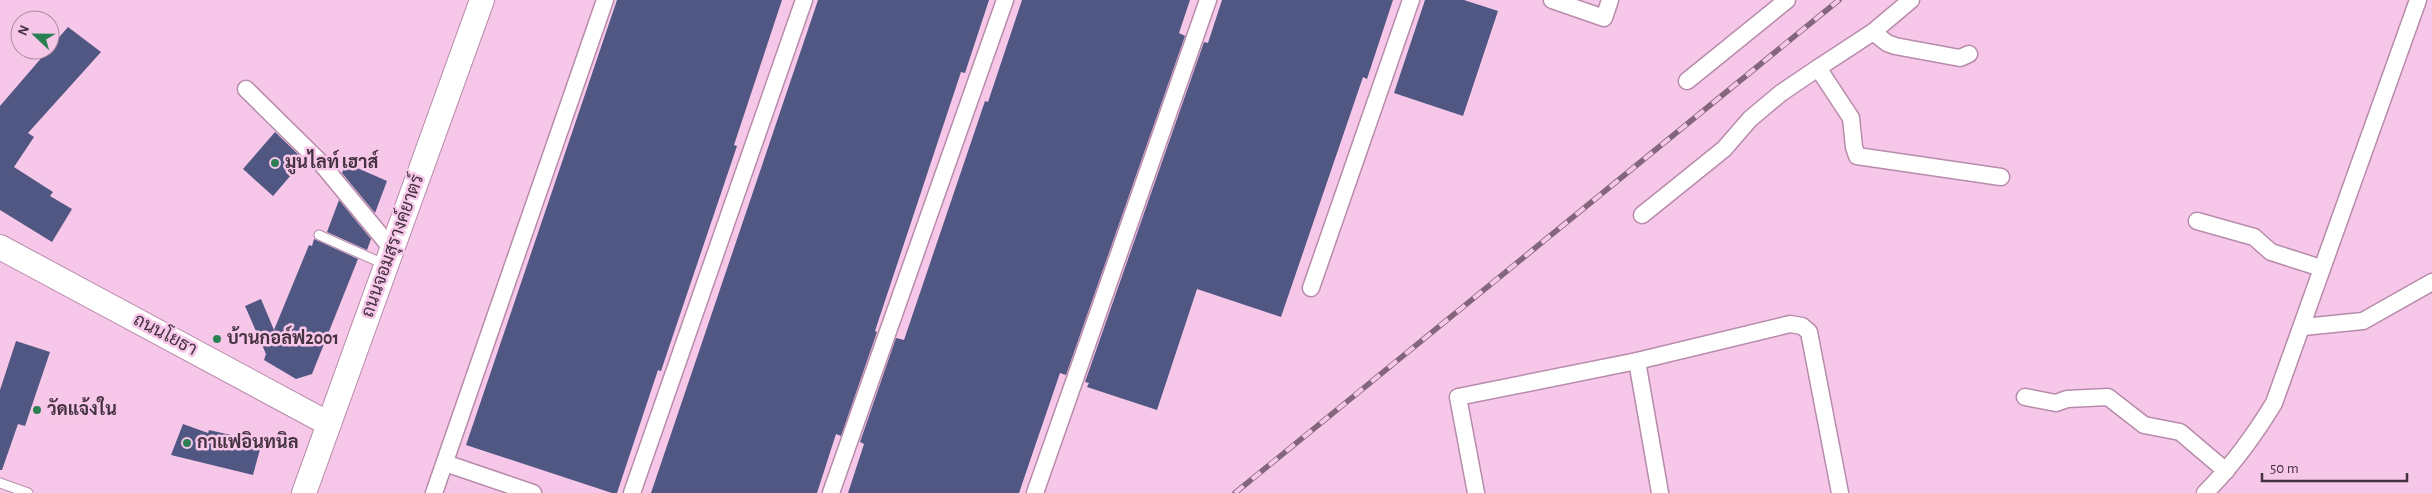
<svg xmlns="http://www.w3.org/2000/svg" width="2432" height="493" viewBox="0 0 2432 493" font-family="'Alegreya Sans',Sarabun,sans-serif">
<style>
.building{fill:#505782}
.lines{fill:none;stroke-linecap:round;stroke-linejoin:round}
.lane-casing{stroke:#b88bab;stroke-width:11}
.street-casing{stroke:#b88bab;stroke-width:19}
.secondary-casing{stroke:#b88bab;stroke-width:26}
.lane{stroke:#fff;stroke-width:9}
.street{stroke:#fff;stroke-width:16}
.secondary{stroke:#fff;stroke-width:24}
.rail-casing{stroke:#83667b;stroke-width:5.5}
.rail{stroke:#f7c7e9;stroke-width:4;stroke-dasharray:11;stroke-linecap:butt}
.poi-dot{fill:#2a8053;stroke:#f7c7e9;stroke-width:2}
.labels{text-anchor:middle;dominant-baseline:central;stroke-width:5;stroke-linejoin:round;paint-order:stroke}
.poi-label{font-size:18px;font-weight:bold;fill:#453240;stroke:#f7c7e9;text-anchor:start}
.street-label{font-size:18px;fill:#453240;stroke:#f7c7e9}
</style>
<rect width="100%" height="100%" fill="#f7c7e9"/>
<g class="building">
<polygon points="617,0 782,0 734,145 737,146 661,371 658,370 617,493 612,493 466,445"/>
<polygon points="818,0 989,0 965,73 961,72 875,331 877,332 841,436 836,434 817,493 651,493"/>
<polygon points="1022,0 1190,0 1179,33 1185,36 1066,375 1060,373 1019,493 848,493 864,444 860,442 896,338 904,340 985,101 988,102"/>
<polygon points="1222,0 1393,0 1367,79 1363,77 1281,317 1197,289 1157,410 1087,387 1089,383 1085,382 1204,42 1208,43"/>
<polygon points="1425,0 1464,0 1498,11 1463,116 1394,93"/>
<polygon points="68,27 101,52 28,133 34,137 14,167 53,192 50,196 72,209 52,242 0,210 0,106"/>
<polygon points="275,132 304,160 273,196 243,169"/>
<polygon points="346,163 387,181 375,213 342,173"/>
<polygon points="339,200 371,239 367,250 327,232"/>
<polygon points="314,239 358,259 312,374 296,379 264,360 266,354 245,306 261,299 274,330 309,245 312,246"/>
<polygon points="16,341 50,352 25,426 18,424 2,470 0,470 0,390"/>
<polygon points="183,424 208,433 209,430 262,442 253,475 171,455"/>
</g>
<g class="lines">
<g class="lane-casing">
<g id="lane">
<polyline points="319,235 386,265"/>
<polyline points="0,483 28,493"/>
</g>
</g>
<g class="street-casing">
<g id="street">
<polyline points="1552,0 1604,18 1610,0"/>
<polyline points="1911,0 1873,32 1887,43 1895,46 1960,58 1969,54"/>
<polyline points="1873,32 1818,68 1851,118 1854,147 1857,156 2001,177"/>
<polyline points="1687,81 1787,0"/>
<polyline points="246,89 320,162 392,249"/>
<polyline points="1642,215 1724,149 1750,119 1781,93 1818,68"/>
<polyline points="2197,221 2254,237 2271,252 2321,268"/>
<polyline points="1311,288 1411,0"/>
<polyline points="2303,327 2363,321 2432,282"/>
<polyline points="1637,361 1790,324 1802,326 1809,332 1840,493"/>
<polyline points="2025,397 2056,403 2067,399 2108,397 2144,425 2180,432 2226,471"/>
<polyline points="445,463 533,493"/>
<polyline points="434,493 605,0"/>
<polyline points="632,493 804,0"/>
<polyline points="831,493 1005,0"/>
<polyline points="1035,493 1208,0"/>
<polyline points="1476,493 1458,397 1637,361 1660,493"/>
<path d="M2205 493C2232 466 2254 436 2274 403L2418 0"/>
</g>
</g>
<g class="secondary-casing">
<g id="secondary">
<polyline points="0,247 329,424"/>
<polyline points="304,493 482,0"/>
</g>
</g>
<use href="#lane" class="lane"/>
<use href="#street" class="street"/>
<use href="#secondary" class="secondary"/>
<g class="rail-casing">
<polyline id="rail" points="1235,493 1839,0"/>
</g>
<use href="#rail" class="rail"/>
</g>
<g class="poi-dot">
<circle cx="275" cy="163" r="5"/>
<circle cx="217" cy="339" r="5"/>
<circle cx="37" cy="410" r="5"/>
<circle cx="187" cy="443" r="5"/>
</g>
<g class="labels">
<g class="poi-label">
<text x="285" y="163">มูนไลท์ เฮาส์</text>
<text x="227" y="339">บ้านกอล์ฟ2001</text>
<text x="47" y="410">วัดแจ้งใน</text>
<text x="197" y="443">กาแฟอินทนิล</text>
</g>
<g class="street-label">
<text transform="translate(393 246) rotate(-70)">ถนนจอมสุรางค์ยาตร์</text>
<text transform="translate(165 335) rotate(28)">ถนนโยธา</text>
</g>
</g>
<g transform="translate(35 35) rotate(292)"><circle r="24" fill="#f7c7e9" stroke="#b08ba5"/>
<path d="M0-4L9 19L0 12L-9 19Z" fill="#2a8053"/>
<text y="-8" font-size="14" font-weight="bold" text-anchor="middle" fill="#453240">N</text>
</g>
<path d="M2262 473v8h145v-8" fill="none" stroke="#453240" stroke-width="2.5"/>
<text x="2270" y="473" font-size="15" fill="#453240" stroke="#f7c7e9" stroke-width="4" paint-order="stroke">50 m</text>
</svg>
